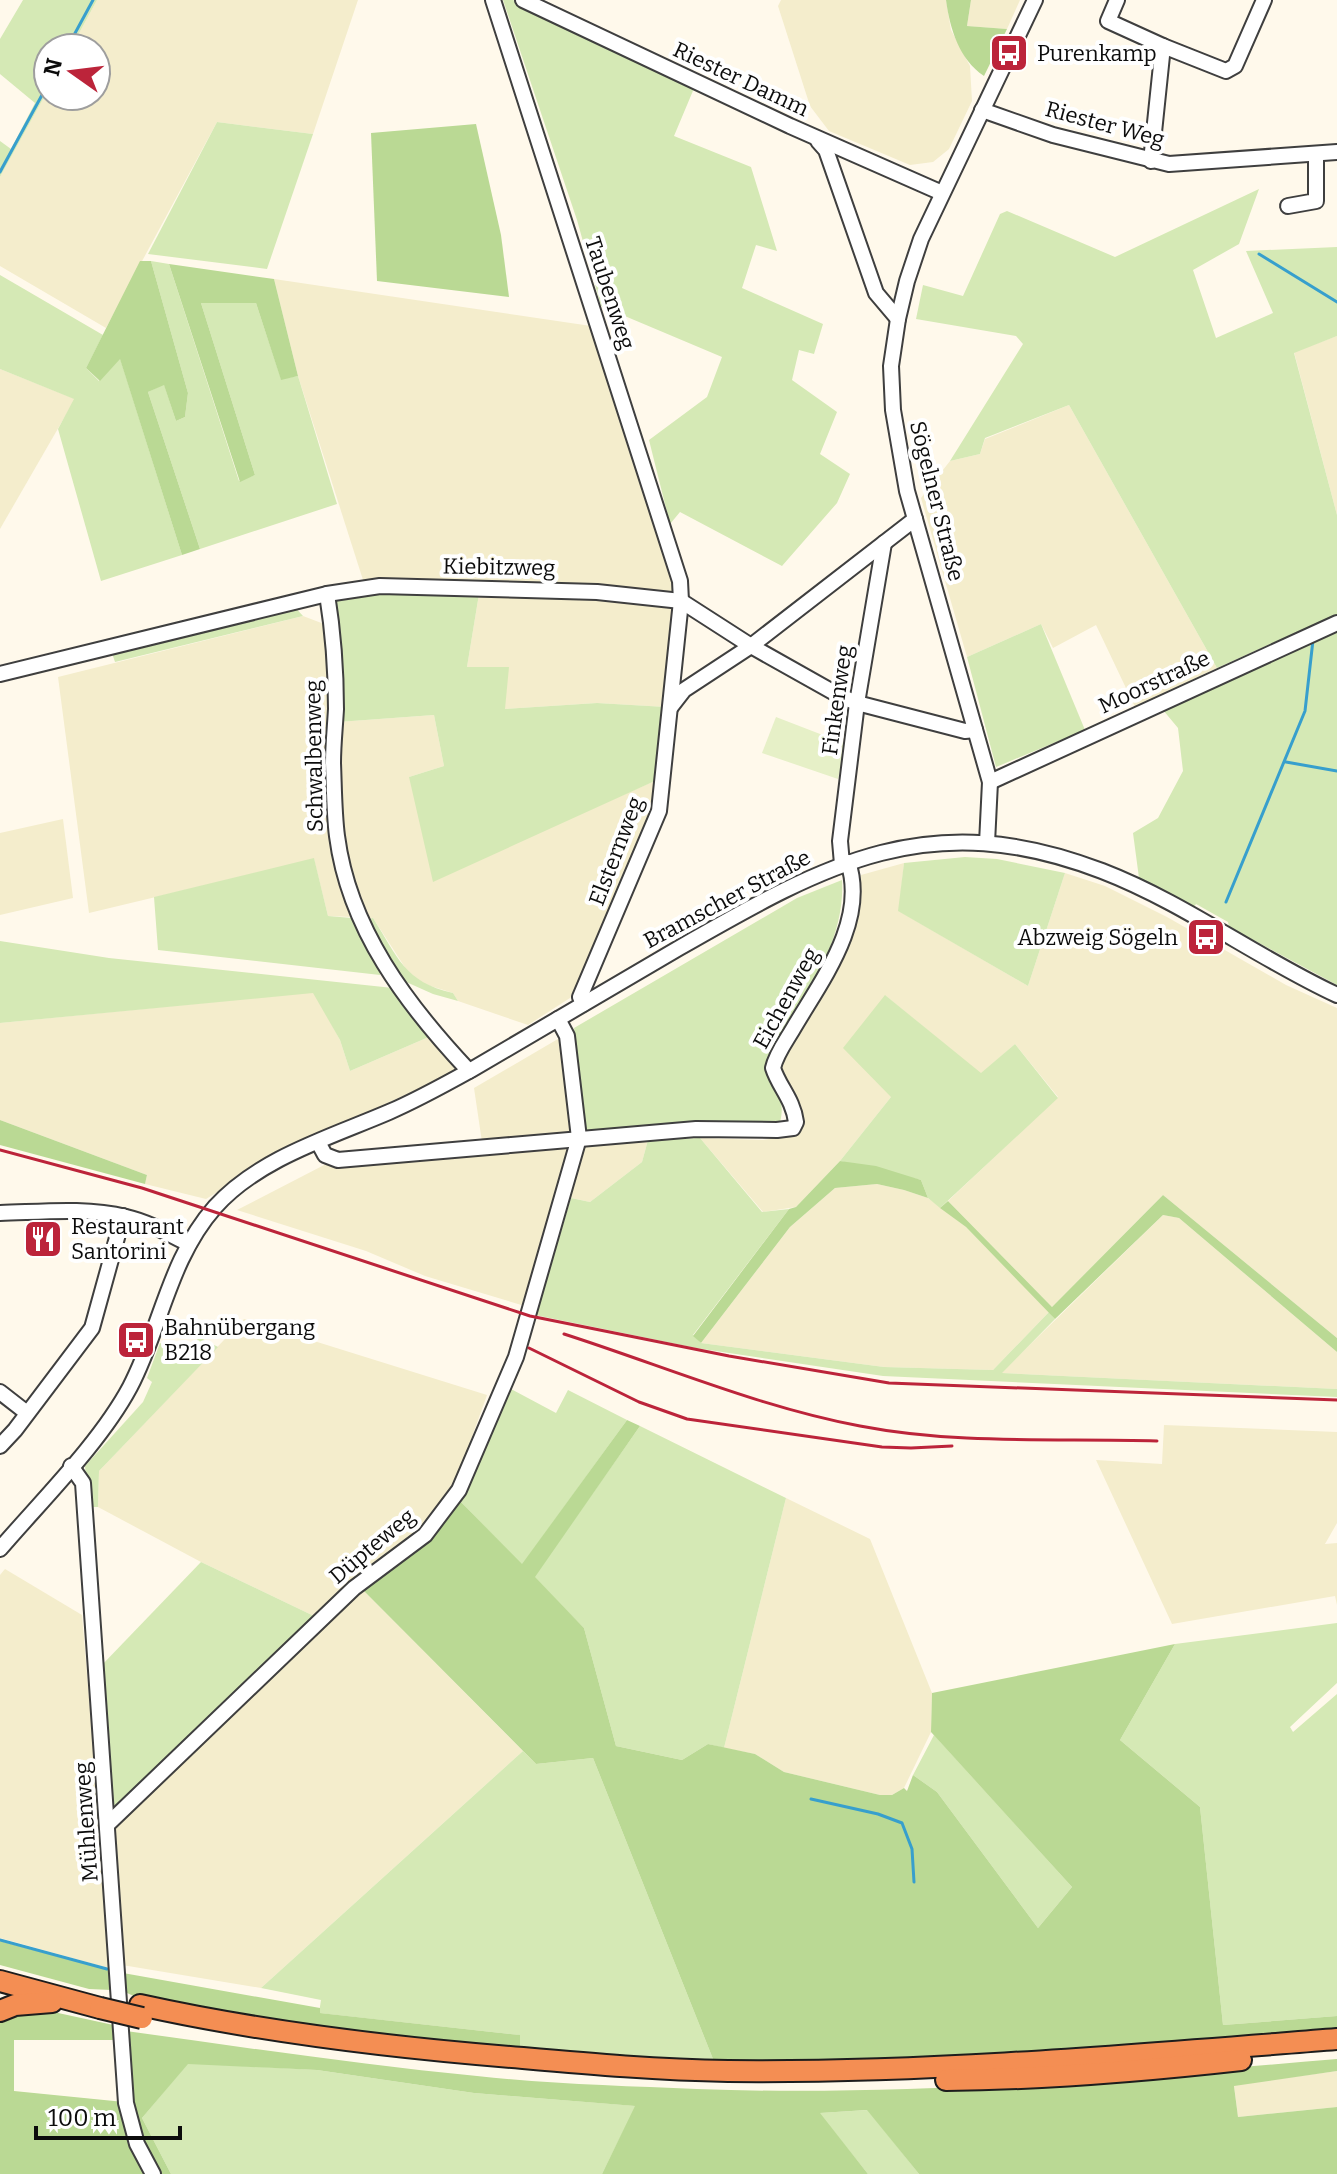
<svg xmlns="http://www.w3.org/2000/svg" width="1337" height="2174" viewBox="0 0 1337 2174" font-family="Bitter,serif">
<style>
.farmland{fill:#f4edcc}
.green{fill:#d5e9b5}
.forest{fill:#bad994}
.pitch{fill:#e6f0c7}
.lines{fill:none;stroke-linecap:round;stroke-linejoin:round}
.stream{stroke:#379fcd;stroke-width:3}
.minor-casing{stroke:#3f3f3f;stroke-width:18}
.highway-casing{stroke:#1d1d1d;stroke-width:24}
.minor{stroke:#fff;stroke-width:14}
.highway{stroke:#f48e53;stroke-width:20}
.rail{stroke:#bc243a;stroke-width:3}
.highway-bridge-casing{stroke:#1d1d1d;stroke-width:24;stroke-linecap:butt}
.highway-bridge{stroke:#f48e53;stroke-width:20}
.labels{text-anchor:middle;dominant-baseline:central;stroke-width:8;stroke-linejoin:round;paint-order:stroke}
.poi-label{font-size:22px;fill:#0c0c0c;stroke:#fff;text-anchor:start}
.street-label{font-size:22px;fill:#0c0c0c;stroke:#fff}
</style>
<rect width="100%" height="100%" fill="#fff9eb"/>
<g class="farmland">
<polygon points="97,0 358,0 313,134 217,122 106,328 0,266 0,177 48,90 48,96 96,96 96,48 71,48"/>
<polygon points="781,0 946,0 951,30 970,66 972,101 949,149 933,162 910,165 829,131 810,106 778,6"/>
<polygon points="971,0 1020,0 1007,29 967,26"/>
<polygon points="274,279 591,326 678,581 677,598 363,580 298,376"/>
<polygon points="1337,336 1337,515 1294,352"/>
<polygon points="0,369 75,399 0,529"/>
<polygon points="1069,405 1217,668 1135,707 1096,625 1053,648 1041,624 967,657 921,498 950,461 980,454 985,439"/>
<polygon points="479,594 671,602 675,612 666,707 597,703 505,709 467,667"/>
<polygon points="303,616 324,624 329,679 338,722 434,715 444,766 409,777 586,811 657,780 656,802 623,888 570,998 528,1025 458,1001 453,993 421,983 406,969 373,918 328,916 314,859 89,913 58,677"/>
<polygon points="63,819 73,898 0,915 0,833"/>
<polygon points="904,863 899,911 1028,986 1065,873 1105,886 1167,917 1286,985 1337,1008 1337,1338 1163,1195 1052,1307 948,1201 1058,1097 1015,1044 981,1074 886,996 891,1097 840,1161 796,1207 763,1212 700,1138 763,1140 798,1134 802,1116 779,1066 851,930 861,875"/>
<polygon points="314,992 340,1040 350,1071 431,1036 459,1070 288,1149 206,1199 145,1184 147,1175 0,1120 0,1023"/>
<polygon points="563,1036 574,1130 570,1134 482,1142 474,1088"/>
<polygon points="648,1140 642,1162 590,1202 567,1197 582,1144"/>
<polygon points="571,1145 528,1307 425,1276 366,1251 237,1210 328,1163 430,1160"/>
<polygon points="877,1184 904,1190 928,1198 966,1227 1049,1312 993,1370 884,1367 701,1343 790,1227 835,1188"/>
<polygon points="1163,1215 1179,1218 1337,1352 1337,1389 1001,1373"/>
<polygon points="244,1319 487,1395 454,1487 421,1532 316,1617 201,1562 98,1507 99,1471"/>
<polygon points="1164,1425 1337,1432 1337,1523 1325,1544 1337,1543 1337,1605 1335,1596 1172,1624 1096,1460 1162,1464"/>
<polygon points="786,1498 870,1539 932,1693 931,1732 904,1788 892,1795 880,1795 784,1772 755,1754 724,1748"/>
<polygon points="5,1569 82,1615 112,1969 0,1938 0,1575"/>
<polygon points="362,1589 523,1751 261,1988 122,1965 113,1826"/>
<polygon points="1337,2071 1337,2107 1238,2117 1234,2085"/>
</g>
<g class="green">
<polygon points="23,0 97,0 71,48 48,48 48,90 0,177 0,141 11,149 35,103 0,74 0,39"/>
<polygon points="503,0 513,0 695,86 674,136 751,167 777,251 756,245 742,288 823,324 814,354 799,350 792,380 837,412 820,454 850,474 837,503 782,566 680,512 670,524 649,440 707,397 722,357 601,306 577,220"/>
<polygon points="217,122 313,134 267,269 148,254"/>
<polygon points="1259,189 1239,244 1193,270 1216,338 1273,313 1246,251 1337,247 1337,336 1294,353 1337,515 1337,614 1217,668 1069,405 985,438 980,454 950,461 1023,344 1016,336 916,319 923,285 963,296 1000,214 1007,211 1115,257"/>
<polygon points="151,261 169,264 239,481 255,475 201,303 256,303 281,379 298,376 337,504 200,549 148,392 164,384 176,421 185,417 188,393"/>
<polygon points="0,275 103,335 86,368 99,381 120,358 182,555 101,581 58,429 74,399 0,369"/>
<polygon points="374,591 479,594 467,667 509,667 505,709 597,703 666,707 657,780 433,882 409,777 444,766 434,715 338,722 331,595"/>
<polygon points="292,604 303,616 115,662 111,650"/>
<polygon points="1041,624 1085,730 996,767 967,657"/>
<polygon points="1337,632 1337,985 1229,927 1228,922 1196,904 1194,907 1139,878 1133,833 1158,818 1183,771 1178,728 1163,710"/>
<polygon points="965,857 997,859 1065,873 1028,986 898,911 904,863"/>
<polygon points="314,858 328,916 352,918 380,972 380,975 158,950 154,897"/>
<path d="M842 880C846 945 799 1007 768 1061 775 1081 786 1101 780 1122L776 1124 696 1123 586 1131 574 1028 797 898Z"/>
<path d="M373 918C398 957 404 982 453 993L458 1001 433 994 404 981 368 919Z"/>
<polygon points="0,941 109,958 393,988 431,1036 350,1071 340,1040 313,993 0,1023"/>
<polygon points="885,995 981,1073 1015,1044 1058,1098 940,1208 928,1198 921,1180 840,1161 891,1097 843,1048"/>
<polygon points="700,1138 762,1212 789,1209 693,1335 701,1343 884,1367 993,1370 1049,1312 1055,1319 1002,1373 1337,1389 1337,1397 883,1376 696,1348 535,1315 541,1288 544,1289 571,1198 590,1202 642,1162 648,1140"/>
<polygon points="199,1337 218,1347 99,1471 98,1507 88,1507 85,1466 143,1402 152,1382 147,1378 160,1343 188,1354"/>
<polygon points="511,1389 556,1413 568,1390 627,1420 522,1565 461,1502"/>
<polygon points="640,1426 786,1498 724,1748 708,1744 682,1760 616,1746 584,1628 534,1577"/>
<polygon points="201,1562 316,1617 111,1816 101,1666"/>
<polygon points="1337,1623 1337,1683 1290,1727 1293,1732 1337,1694 1337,2016 1223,2025 1200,1807 1120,1740 1175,1644"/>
<polygon points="934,1735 1072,1887 1038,1928 937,1792 913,1775"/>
<polygon points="523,1751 536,1764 593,1758 715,2064 520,2054 519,2035 319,2013 321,2000 261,1988"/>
<polygon points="188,2063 317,2070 474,2093 636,2106 602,2174 171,2174 142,2118"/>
<polygon points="868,2110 919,2174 868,2174 819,2113"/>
</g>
<g class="forest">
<path d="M946 0H971L967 26 1007 29 984 76C959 59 950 29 946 0Z"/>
<polygon points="476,124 501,235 509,297 377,281 371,133"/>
<polygon points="140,261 151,261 188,393 185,417 176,421 164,385 148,392 200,549 182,555 120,359 100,381 86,368"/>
<polygon points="169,264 274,279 298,376 281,380 256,303 201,303 255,475 240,482"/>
<polygon points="0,1120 147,1175 145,1184 0,1145"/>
<polygon points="840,1161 876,1166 921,1180 928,1198 904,1190 877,1184 835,1188 790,1227 701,1343 693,1336 789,1209 796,1207"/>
<polygon points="1163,1195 1337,1338 1337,1352 1179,1218 1163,1215 1055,1319 966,1227 940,1208 948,1201 1052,1307"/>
<polygon points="627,1420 640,1426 535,1577 584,1628 616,1746 682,1760 708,1744 755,1754 784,1772 880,1795 892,1795 904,1788 907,1791 913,1775 937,1792 1038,1928 1072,1887 931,1732 932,1693 1175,1644 1120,1740 1200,1807 1223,2025 1337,2016 1337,2033 963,2061 715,2064 593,1758 536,1764 362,1589 427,1538 461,1502 522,1564"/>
<polygon points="0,1941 112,1971 112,1990 89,1989 0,1965"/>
<polygon points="123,1973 320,2008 320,2013 520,2035 520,2054 397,2044 140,1999 125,1992"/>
<path d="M49 2011 118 2026 119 2040H14V2091L124 2102 126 2031C243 2047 360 2065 477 2076 550 2084 624 2086 697 2089 909 2097 1126 2077 1337 2059V2071L1234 2086 1238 2117 1337 2107V2174H919L867 2110 820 2113 868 2174H602L635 2106 474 2093 317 2070 188 2064 142 2118 171 2174H0V2022L23 2012Z"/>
</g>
<polygon class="pitch" points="776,717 846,744 838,779 762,753"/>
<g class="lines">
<g class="stream">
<polyline points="67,48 93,0"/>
<polyline points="0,172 48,84"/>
<polyline points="1259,254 1337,302"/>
<polyline points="1286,762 1337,771"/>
<polyline points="1226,902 1305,711 1313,640"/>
<polyline points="811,1799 878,1814 902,1823 912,1849 914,1882"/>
<polyline points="0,1940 107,1969"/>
</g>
<g class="minor-casing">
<g id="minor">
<polyline points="493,0 680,581 681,601 659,811 580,997 583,1004"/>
<polyline points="523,0 790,126 942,193"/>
<polyline points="1117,0 1108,21 1163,46 1151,161"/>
<polyline points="1163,46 1226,71 1235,66 1264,0"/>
<polyline points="982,110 1053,135 1169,164 1337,152"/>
<polyline points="818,141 826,150 876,293 898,319"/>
<polyline points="1288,206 1316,201 1316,154"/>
<path d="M327 594C333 631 336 671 336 709 335 727 333 745 333 763 334 787 334 813 337 836 349 929 407 1005 469 1071"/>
<polyline points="0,674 327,594 380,586 597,592 681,601 751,646 840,696 857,703 965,731 975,730"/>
<polyline points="670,708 684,690 751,646 915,519"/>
<polyline points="990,782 1337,623"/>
<polyline points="987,843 990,782 907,491 893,410 891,366 898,319 907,281 921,239 1035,0"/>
<polyline points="842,864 840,841 857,703 884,543"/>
<path d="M318 1142 325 1155 338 1160 696 1129 777 1130 793 1128 796 1122C793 1099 779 1087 773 1068 776 1054 786 1041 793 1029 821 981 868 921 848 862"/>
<path d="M0 1213C41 1212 86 1207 126 1217 148 1222 169 1234 189 1244"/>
<polyline points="0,1392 27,1413"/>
<polyline points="0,1446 15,1430 92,1328 123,1216"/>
<polyline points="71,1466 83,1483 126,2103 137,2144 153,2174"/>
<path d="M0 1549C42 1500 100 1443 130 1387 161 1328 169 1259 215 1207 259 1158 331 1137 389 1112 417 1100 444 1085 471 1070 540 1029 610 989 679 948 827 863 930 805 1102 871 1185 903 1257 958 1337 995"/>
<polyline points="108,1824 354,1588 425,1535 459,1490 516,1357 579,1138 567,1036 558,1019"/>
</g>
</g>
<g class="highway-casing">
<g id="highway">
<polyline points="0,1981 100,2008"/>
<path d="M140 2005C267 2033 394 2048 523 2058 591 2064 659 2070 728 2071 931 2073 1134 2055 1337 2039"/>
<polyline points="0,2011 15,2005 52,2002"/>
<path d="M946 2080C1045 2079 1143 2071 1241 2060"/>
</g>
</g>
<use href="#minor" class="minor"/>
<use href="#highway" class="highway"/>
<g class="rail">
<polyline points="0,1150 142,1188 530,1316 729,1356 889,1383 1337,1400"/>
<path d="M564 1334C661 1365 759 1407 860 1426 958 1445 1058 1438 1157 1441"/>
<polyline points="529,1348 639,1402 687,1419 882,1447 911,1448 952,1446"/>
</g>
<g class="highway-bridge-casing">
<polyline id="highway-bridge" points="100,2008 142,2018"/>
</g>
<use href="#highway-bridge" class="highway-bridge"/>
</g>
<defs>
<g id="bus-square" transform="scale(2)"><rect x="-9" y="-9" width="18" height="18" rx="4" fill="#bc243a" stroke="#fff"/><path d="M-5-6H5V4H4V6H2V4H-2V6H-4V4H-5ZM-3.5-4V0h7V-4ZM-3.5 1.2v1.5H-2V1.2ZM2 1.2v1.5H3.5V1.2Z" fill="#fff"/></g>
<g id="restaurant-square" transform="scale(2)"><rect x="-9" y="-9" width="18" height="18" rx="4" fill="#bc243a" stroke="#fff"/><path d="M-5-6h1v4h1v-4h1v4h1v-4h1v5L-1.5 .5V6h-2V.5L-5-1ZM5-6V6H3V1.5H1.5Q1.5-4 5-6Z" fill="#fff"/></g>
</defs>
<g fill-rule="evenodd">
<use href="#bus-square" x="1009" y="53"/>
<use href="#bus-square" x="1206" y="937"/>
<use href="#restaurant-square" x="43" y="1239"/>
<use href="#bus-square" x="136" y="1340"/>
</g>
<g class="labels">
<g class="poi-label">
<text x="1037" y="53">Purenkamp</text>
<text x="1178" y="937" text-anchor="end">Abzweig Sögeln</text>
<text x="71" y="1226">Restaurant<tspan x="71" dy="25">Santorini</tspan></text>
<text x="164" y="1327">Bahnübergang<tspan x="164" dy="25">B218</tspan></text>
</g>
<g class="street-label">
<text transform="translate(741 79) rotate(25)">Riester Damm</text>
<text transform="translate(1105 124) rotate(15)">Riester Weg</text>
<text transform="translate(610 293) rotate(72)">Taubenweg</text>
<text transform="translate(937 501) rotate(76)">Sögelner Straße</text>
<text transform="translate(499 567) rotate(1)">Kiebitzweg</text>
<text transform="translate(1154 682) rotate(-25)">Moorstraße</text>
<text transform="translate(837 700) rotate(-82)">Finkenweg</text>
<text transform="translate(314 756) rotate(-91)">Schwalbenweg</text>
<text transform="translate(616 851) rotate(-69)">Elsternweg</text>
<text transform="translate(727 899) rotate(-28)">Bramscher Straße</text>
<text transform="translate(786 998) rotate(-61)">Eichenweg</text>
<text transform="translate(372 1546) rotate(-40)">Düpteweg</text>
<text transform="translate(86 1822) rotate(-94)">Mühlenweg</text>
</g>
</g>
<g transform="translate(72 72) rotate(284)"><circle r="38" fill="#ffffff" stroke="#9e9e9e" stroke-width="2"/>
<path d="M0-6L14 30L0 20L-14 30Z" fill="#bc243a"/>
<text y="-12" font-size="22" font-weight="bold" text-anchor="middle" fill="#0c0c0c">N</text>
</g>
<path d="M36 2126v12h144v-12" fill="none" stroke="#0c0c0c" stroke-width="4"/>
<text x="48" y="2126" font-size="24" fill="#0c0c0c" stroke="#ffffff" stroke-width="6" paint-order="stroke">100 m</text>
</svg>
